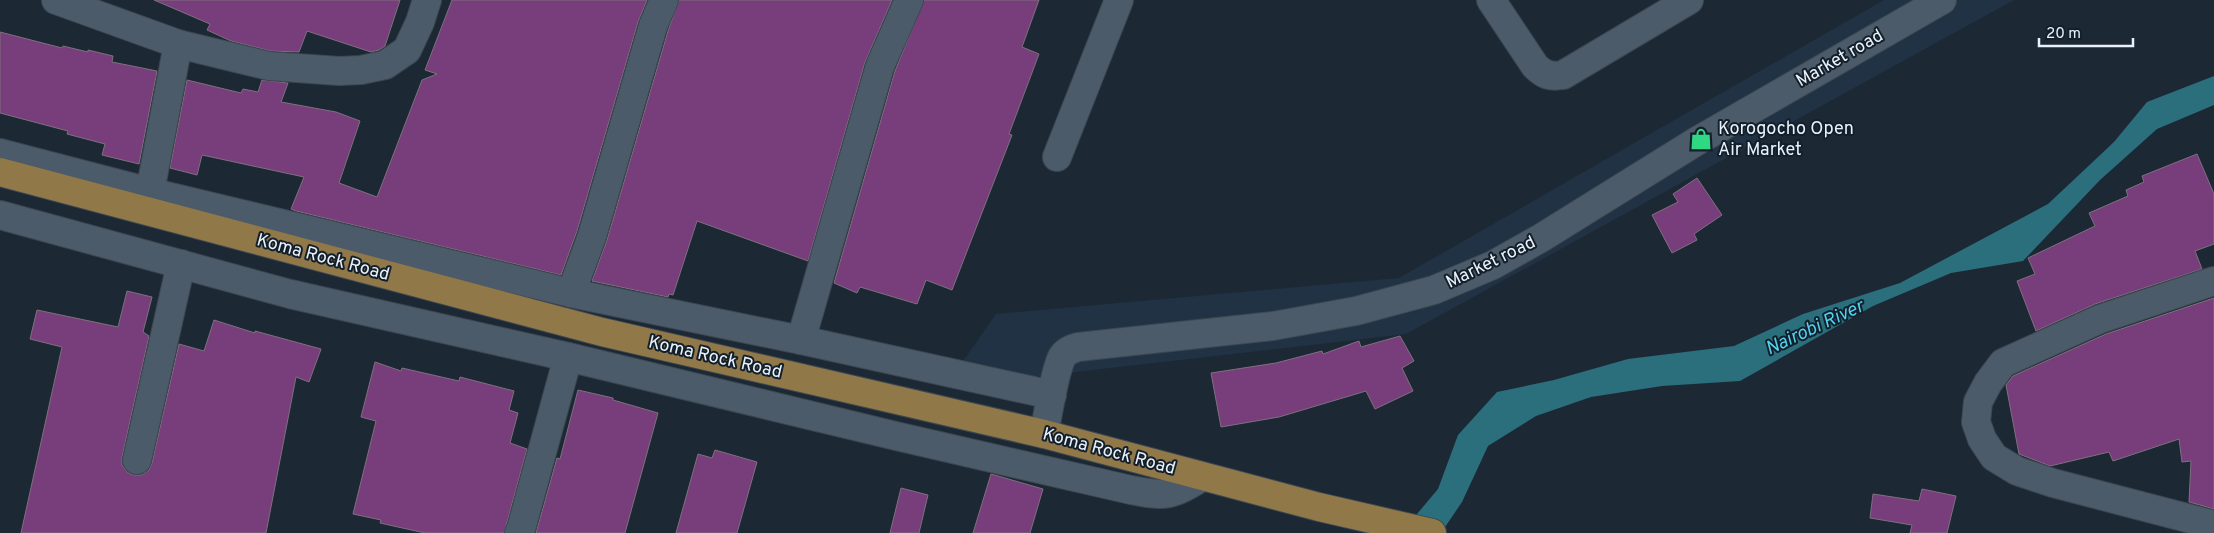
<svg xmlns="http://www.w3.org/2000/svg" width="2214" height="533" viewBox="0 0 2214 533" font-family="Overpass,sans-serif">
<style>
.built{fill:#203243}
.water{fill:#2b6f7d}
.building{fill:#783d7b;stroke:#7f707f}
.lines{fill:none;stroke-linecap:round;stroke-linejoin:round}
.minor-casing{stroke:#3c4751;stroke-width:30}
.major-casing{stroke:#3c4751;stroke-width:30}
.minor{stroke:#4c5b69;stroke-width:28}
.major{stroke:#907849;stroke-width:28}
.labels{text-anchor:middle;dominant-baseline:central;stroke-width:4;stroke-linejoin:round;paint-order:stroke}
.street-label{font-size:18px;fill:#e9f2fa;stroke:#131f2b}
.poi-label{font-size:18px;fill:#e9f2fa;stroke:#131f2b;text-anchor:start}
.water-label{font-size:19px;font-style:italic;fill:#51d3ef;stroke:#131f2b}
</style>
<rect width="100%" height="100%" fill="#1c2935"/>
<polygon class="built" points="1884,0 2014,0 1406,334 945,387 996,314 1399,278"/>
<polygon class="water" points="2214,76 2214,105 2157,129 2100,180 2023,261 1951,273 1873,306 1740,381 1662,386 1591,397 1536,416 1488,446 1462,502 1441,533 1401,533 1438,489 1458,435 1497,392 1554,380 1628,359 1734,346 1803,314 1900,283 2048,204 2114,142 2147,102"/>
<g class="building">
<polygon points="154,0 400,0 385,46 379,50 371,52 307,31 299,52 271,51 231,41 207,30 210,24"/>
<polygon points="452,0 647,0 638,22 577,231 561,275 296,211 291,209 304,177 202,155 197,175 170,168 187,80 241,93 243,89 258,92 262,80 288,83 281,102 336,112 360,121 339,183 377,197 422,80 437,74 425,70"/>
<polygon points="679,0 892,0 865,62 808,261 697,221 673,295 669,294 668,297 592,281 607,240 668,31"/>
<polygon points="924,0 1039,0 1022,47 1039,54 1009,134 1012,135 952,290 926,280 917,304 860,287 857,293 834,283 895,71"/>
<polygon points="0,32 62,48 63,46 88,52 88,50 113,56 112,62 157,71 139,164 102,155 105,144 67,134 68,131 0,113"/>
<polygon points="2197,154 2214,194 2214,244 2195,251 2202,269 2095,304 2036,331 2017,281 2035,274 2028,258 2095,226 2089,213 2128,196 2126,190 2144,182 2142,176"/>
<polygon points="1697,178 1722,215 1694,234 1697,240 1672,253 1652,215 1678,202 1673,194"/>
<polygon points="127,291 152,297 143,332 149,336 122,457 122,465 127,472 133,475 142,475 149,470 152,463 179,344 204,351 214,320 255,333 255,331 321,349 309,382 296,377 266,533 21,533 62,347 30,339 37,310 118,327"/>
<polygon points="2214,298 2214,509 2189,502 2191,461 2182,462 2179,439 2113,461 2109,452 2050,466 2019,454 2006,385 2013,376 2106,334"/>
<polygon points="1400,336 1414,361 1402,368 1413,391 1375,409 1366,391 1279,417 1221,427 1211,373 1276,363 1322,351 1323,354 1359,341 1361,347"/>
<polygon points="375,362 401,371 402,368 459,381 460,377 514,391 509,410 518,413 510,443 527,449 504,533 425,533 380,523 381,520 353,514 376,421 361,417"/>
<polygon points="578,390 613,398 613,400 658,413 625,533 536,533 557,458 560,459"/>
<polygon points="715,450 757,462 737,533 676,533 698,454 712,458"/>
<polygon points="991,474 1043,489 1030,533 973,533"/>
<polygon points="901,488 928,495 919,533 890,533"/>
<polygon points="1922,489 1956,496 1947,533 1910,533 1912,525 1870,518 1873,494 1919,501"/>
</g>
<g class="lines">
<g class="minor-casing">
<g id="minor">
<polyline points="56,0 178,44 269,66 339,71 361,70 385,65 407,50 420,22 427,0"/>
<path d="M1491 0 1535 66C1544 75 1550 77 1563 75L1689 0"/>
<polyline points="0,153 150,192 571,293 801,340 1052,395"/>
<polyline points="1057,157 1119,0"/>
<polyline points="150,192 178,44"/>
<path d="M0 215 290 294 568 357 896 436 1131 490C1166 497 1171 496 1202 477"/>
<polyline points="2214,281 2100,319 2003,363 1988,383 1978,402 1976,422 1982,439 1994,457 2017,471 2053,483 2214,525"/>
<polyline points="571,293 592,236 653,26 664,0"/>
<polyline points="801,340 880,66 909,0"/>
<path d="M1044 434C1048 415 1054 373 1062 357 1066 351 1071 349 1078 347L1273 326 1356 311 1434 290 1493 265 1541 238 1697 141 1942 0"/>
<polyline points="137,460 181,264"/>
<polyline points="519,533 521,529 568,357"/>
</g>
</g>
<g class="major-casing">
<polyline id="major" points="0,172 602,332 1044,434 1319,507 1432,533"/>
</g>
<use href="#minor" class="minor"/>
<use href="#major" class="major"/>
</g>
<defs>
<g id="shop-bare" transform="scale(1.725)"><path d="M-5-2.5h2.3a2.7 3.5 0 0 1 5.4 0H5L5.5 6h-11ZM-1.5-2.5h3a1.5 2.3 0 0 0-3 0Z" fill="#2fd883" stroke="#131f2b" stroke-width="2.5" paint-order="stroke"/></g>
</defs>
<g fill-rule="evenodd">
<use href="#shop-bare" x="1701" y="139"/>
</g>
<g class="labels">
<g class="street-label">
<text transform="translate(1840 59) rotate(-30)">Market road</text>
<text transform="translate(323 258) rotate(15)">Koma Rock Road</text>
<text transform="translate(1491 263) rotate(-26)">Market road</text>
<text transform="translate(715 358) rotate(13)">Koma Rock Road</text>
<text transform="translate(1109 452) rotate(15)">Koma Rock Road</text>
</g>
<g class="poi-label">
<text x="1718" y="129">Korogocho Open<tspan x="1718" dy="21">Air Market</tspan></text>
</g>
<g class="water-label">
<text transform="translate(1815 328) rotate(-25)">Nairobi River</text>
</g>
</g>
<path d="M2039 38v8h94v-8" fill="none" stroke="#e9f2fa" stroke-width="2.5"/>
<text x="2046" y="38" font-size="15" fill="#e9f2fa" stroke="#131f2b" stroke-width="4" paint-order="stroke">20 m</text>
</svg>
